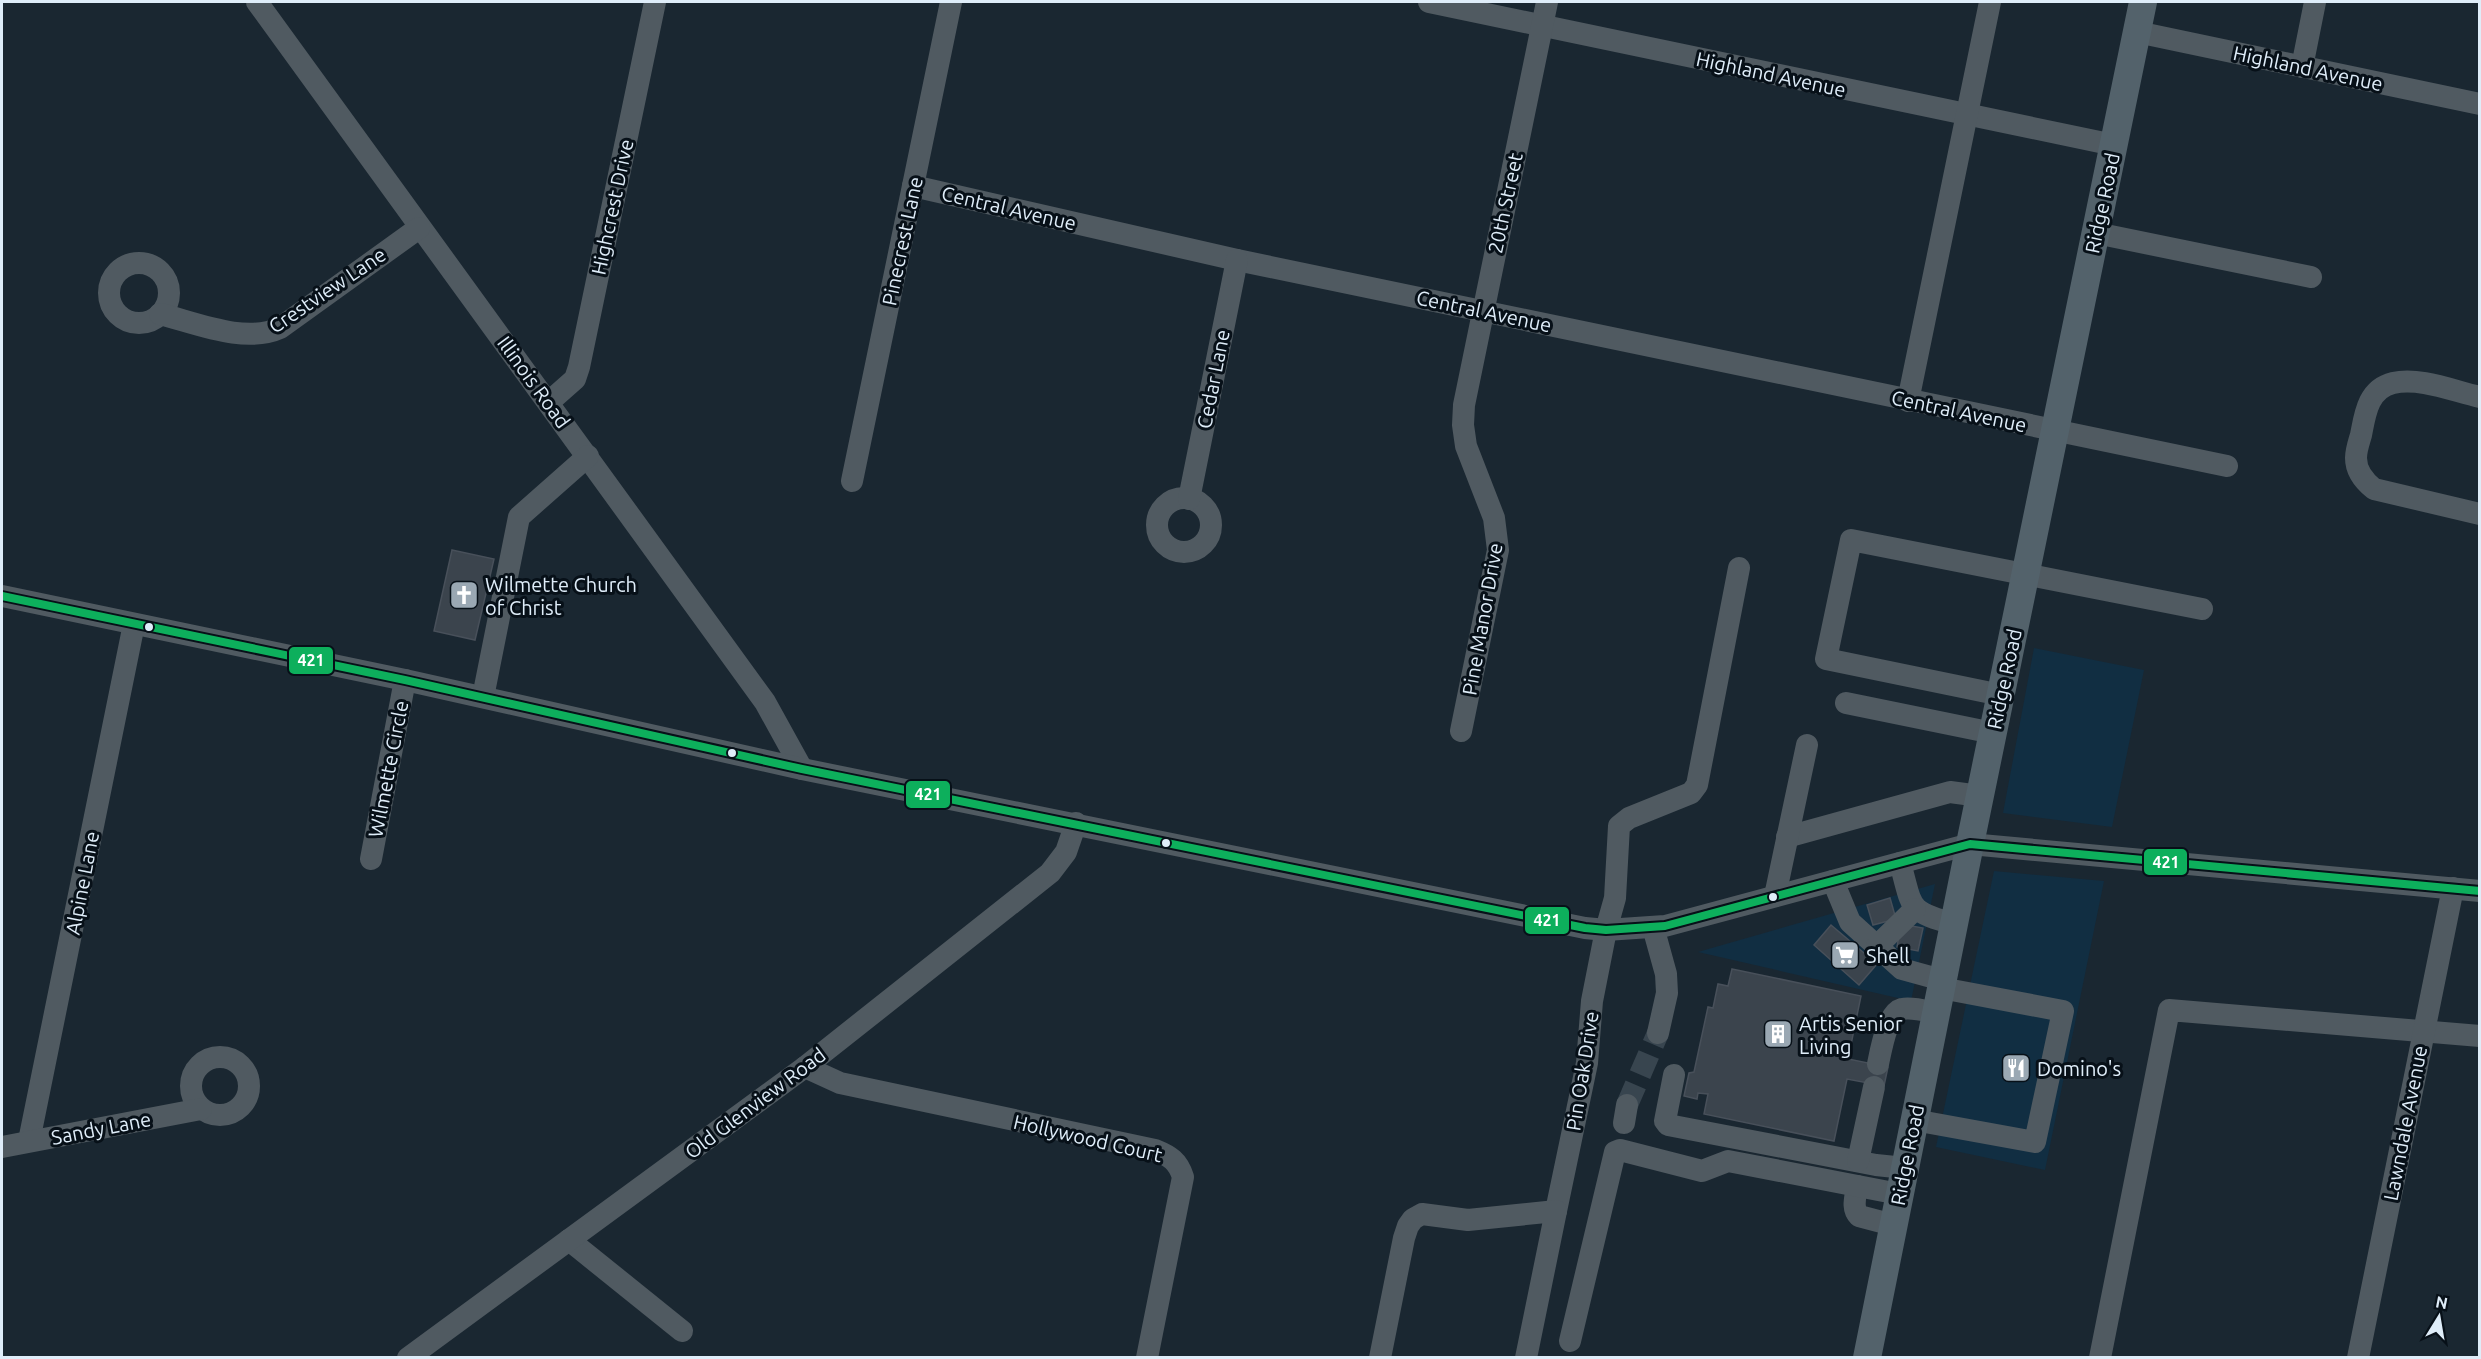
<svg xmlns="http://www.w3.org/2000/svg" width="2481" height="1359" viewBox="0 0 2481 1359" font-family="Ubuntu,sans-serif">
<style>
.built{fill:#112e42}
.building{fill:#3b444d;stroke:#48505a;stroke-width:1.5}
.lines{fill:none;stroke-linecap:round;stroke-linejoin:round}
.minor-tunnel{stroke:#38454f;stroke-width:22;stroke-dasharray:22 11;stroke-linecap:butt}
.minor{stroke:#505a61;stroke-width:22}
.major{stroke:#53626b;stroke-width:28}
.bus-1-casing{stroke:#071018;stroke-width:12}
.bus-1{stroke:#0daf5c;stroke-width:8}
.bus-dot{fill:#dfedf9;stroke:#071018;stroke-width:2}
.labels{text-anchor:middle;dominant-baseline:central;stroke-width:6;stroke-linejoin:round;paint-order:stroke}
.street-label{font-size:20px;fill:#dfedf9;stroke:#071018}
.poi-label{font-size:20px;fill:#dfedf9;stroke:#071018;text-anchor:start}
.line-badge{stroke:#071018;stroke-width:2}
.badge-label{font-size:16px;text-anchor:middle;font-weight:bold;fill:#fff}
</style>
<rect width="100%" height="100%" fill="#1a2731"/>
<g class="built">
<polygon points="2034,648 2144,670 2112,827 2003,813"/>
<polygon points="1994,871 2104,881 2045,1170 1936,1147"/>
<polygon points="1935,884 1911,1001 1698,952"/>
</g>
<g class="building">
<polygon points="452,550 494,559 475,640 434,631"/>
<polygon points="1890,898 1896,919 1873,925 1867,905"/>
<polygon points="1901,924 1923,928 1918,951 1897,947"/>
<polygon points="1831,925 1877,964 1859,985 1814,945"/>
<polygon points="1732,969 1861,996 1848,1059 1888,1067 1884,1086 1847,1079 1834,1141 1704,1114 1708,1094 1698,1093 1697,1099 1684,1096 1689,1073 1694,1072 1708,1007 1713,1008 1718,984 1728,986"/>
</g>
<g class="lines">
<polyline class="minor-tunnel" points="1627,1105 1658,1033"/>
<g class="minor">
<polyline points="257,2 765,702 802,769"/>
<polyline points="1429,2 2114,145"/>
<polyline points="2137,32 2480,104"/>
<polyline points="2302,67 2315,2"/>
<polyline points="913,186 1237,260 2227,466"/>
<polyline points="2096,233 2311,277"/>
<circle cx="139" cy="293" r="30"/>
<path d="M160 314C196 323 245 344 280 328L419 228"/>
<path d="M2480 397C2453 391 2420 377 2393 383 2368 389 2365 414 2361 435 2359 442 2356 450 2356 458 2356 471 2364 481 2374 489L2480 514"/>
<polyline points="1908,401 1990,2"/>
<polyline points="549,402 575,379 579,367 655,2"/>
<polyline points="852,481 951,2"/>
<circle cx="1184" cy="525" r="27"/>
<polyline points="1189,499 1237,260"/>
<polyline points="2,596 405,680 802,769 1585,928 1606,930 1665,926 1970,844 2480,891"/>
<polyline points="2001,695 1826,659 1851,540 2202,609"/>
<polyline points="483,697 519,517 588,456"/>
<polyline points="1846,703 1993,733"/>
<polyline points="1461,731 1498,550 1494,518 1466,446 1463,425 1464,405 1547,2"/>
<polyline points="1787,837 1950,792 1980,796"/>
<polyline points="371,859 405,680"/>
<path d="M1900 863C1913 908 1906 911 1954 924"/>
<polyline points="1833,881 1850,922 1902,969 1942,980"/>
<polyline points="1775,896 1807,745"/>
<polyline points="1653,927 1666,974 1667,993 1658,1033"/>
<polyline points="1877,946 1915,909"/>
<circle cx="220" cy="1086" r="29"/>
<path d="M1878 1064C1881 1050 1887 1013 1902 1009 1913 1007 1926 1011 1936 1013"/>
<path d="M805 1067 840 1083 1155 1150C1170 1156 1178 1161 1183 1177L1147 1358"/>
<polyline points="1674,1075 1665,1121 1668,1125 1876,1165 1905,1168"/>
<polyline points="1914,1120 2035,1142 2063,1011 1941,988"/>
<polyline points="1624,1123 1627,1105"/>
<polyline points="29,1141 134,624"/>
<polyline points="2,1147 201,1109"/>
<polyline points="1858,1161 1874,1087"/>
<path d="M1857 1186C1856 1196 1851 1208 1859 1216L1893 1225"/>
<polyline points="1556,1211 1587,1063 1592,1001 1606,930 1615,898 1619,826 1629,818 1691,793 1697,785 1739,568"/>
<polyline points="569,1240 682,1331"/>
<polyline points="1570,1341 1615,1152 1620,1150 1702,1171 1728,1161 1899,1194"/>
<polyline points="408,1358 805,1067 1050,873 1066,852 1076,823"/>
<polyline points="1380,1358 1404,1238 1408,1226 1413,1219 1422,1214 1468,1220 1556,1211 1526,1358"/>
<polyline points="2100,1358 2169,1010 2480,1036"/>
<polyline points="2358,1358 2453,888"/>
</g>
<polyline class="major" points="1867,1358 1970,844 2143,2"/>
<g class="bus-1-casing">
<polyline id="bus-1" points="2,596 405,680 802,769 1585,928 1606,930 1665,926 1970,844 2480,891"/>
</g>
<use href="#bus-1" class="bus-1"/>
</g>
<defs>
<g id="church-square" transform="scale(1.5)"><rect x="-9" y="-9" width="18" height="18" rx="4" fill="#9aa8b3" stroke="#071018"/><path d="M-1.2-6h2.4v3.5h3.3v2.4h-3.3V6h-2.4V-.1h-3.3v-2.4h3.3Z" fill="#fff"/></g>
<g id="supermarket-square" transform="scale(1.5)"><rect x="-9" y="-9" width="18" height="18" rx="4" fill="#9aa8b3" stroke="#071018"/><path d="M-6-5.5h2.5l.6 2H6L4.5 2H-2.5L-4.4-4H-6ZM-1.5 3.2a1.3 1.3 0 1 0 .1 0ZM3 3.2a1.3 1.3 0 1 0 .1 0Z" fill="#fff"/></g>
<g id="building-square" transform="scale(1.5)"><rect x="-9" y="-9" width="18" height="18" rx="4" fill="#9aa8b3" stroke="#071018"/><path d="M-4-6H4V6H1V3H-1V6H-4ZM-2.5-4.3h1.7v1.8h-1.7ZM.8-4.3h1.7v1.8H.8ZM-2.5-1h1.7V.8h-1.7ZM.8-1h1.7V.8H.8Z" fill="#fff"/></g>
<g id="restaurant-square" transform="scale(1.5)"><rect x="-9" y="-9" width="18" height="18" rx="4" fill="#9aa8b3" stroke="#071018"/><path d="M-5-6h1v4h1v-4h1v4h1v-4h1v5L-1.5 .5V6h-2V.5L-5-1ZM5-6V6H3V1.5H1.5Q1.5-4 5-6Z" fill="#fff"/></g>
</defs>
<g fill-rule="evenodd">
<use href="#church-square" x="464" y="595"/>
<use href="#supermarket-square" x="1845" y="955"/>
<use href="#building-square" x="1778" y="1034"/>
<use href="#restaurant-square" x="2016" y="1068"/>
</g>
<g class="bus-dot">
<circle cx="149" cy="627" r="5"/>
<circle cx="732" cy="753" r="5"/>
<circle cx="1166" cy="843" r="5"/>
<circle cx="1773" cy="897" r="5"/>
</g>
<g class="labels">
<g class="street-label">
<text transform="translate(2308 68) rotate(12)">Highland Avenue</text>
<text transform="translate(1771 74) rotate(12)">Highland Avenue</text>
<text transform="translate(1505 203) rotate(-78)">20th Street</text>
<text transform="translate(2102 203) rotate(-78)">Ridge Road</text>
<text transform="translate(612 207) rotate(-78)">Highcrest Drive</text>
<text transform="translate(1009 208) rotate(13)">Central Avenue</text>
<text transform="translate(902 241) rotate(-78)">Pinecrest Lane</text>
<text transform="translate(327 290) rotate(-34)">Crestview Lane</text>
<text transform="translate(1484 311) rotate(12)">Central Avenue</text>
<text transform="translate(1213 379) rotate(-79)">Cedar Lane</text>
<text transform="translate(534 382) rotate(54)">Illinois Road</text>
<text transform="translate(1959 411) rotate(12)">Central Avenue</text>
<text transform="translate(1482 619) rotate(-80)">Pine Manor Drive</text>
<text transform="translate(2004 679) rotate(-78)">Ridge Road</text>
<text transform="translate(388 769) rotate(-79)">Wilmette Circle</text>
<text transform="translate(82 883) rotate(-79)">Alpine Lane</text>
<text transform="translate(1582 1071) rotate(-81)">Pin Oak Drive</text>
<text transform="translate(755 1103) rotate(-37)">Old Glenview Road</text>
<text transform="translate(2405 1123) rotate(-79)">Lawndale Avenue</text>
<text transform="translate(101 1128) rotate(-11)">Sandy Lane</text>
<text transform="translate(1088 1138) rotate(13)">Hollywood Court</text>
<text transform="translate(1907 1155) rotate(-79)">Ridge Road</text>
</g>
<g class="poi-label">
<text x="485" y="584">Wilmette Church<tspan x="485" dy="23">of Christ</tspan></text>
<text x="1866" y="955">Shell</text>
<text x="1799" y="1023">Artis Senior<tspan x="1799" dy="23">Living</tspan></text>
<text x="2037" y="1068">Domino's</text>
</g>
</g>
<g class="line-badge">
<rect x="288" y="646" width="46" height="29" rx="6" fill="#0daf5c"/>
<rect x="905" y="780" width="46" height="29" rx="6" fill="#0daf5c"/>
<rect x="2143" y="848" width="45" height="28" rx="6" fill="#0daf5c"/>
<rect x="1524" y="906" width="46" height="29" rx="6" fill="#0daf5c"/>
</g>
<g class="badge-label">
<text x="311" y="666">421</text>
<text x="928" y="800">421</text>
<text x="2166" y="868">421</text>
<text x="1547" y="926">421</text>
</g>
<rect width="2481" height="1359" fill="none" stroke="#dfedf9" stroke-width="6"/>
<g transform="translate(2439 1317) rotate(11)" stroke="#071018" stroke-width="4.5" paint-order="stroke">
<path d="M0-4.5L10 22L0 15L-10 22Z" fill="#dfedf9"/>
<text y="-9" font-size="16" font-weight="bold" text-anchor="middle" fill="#dfedf9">N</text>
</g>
</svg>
